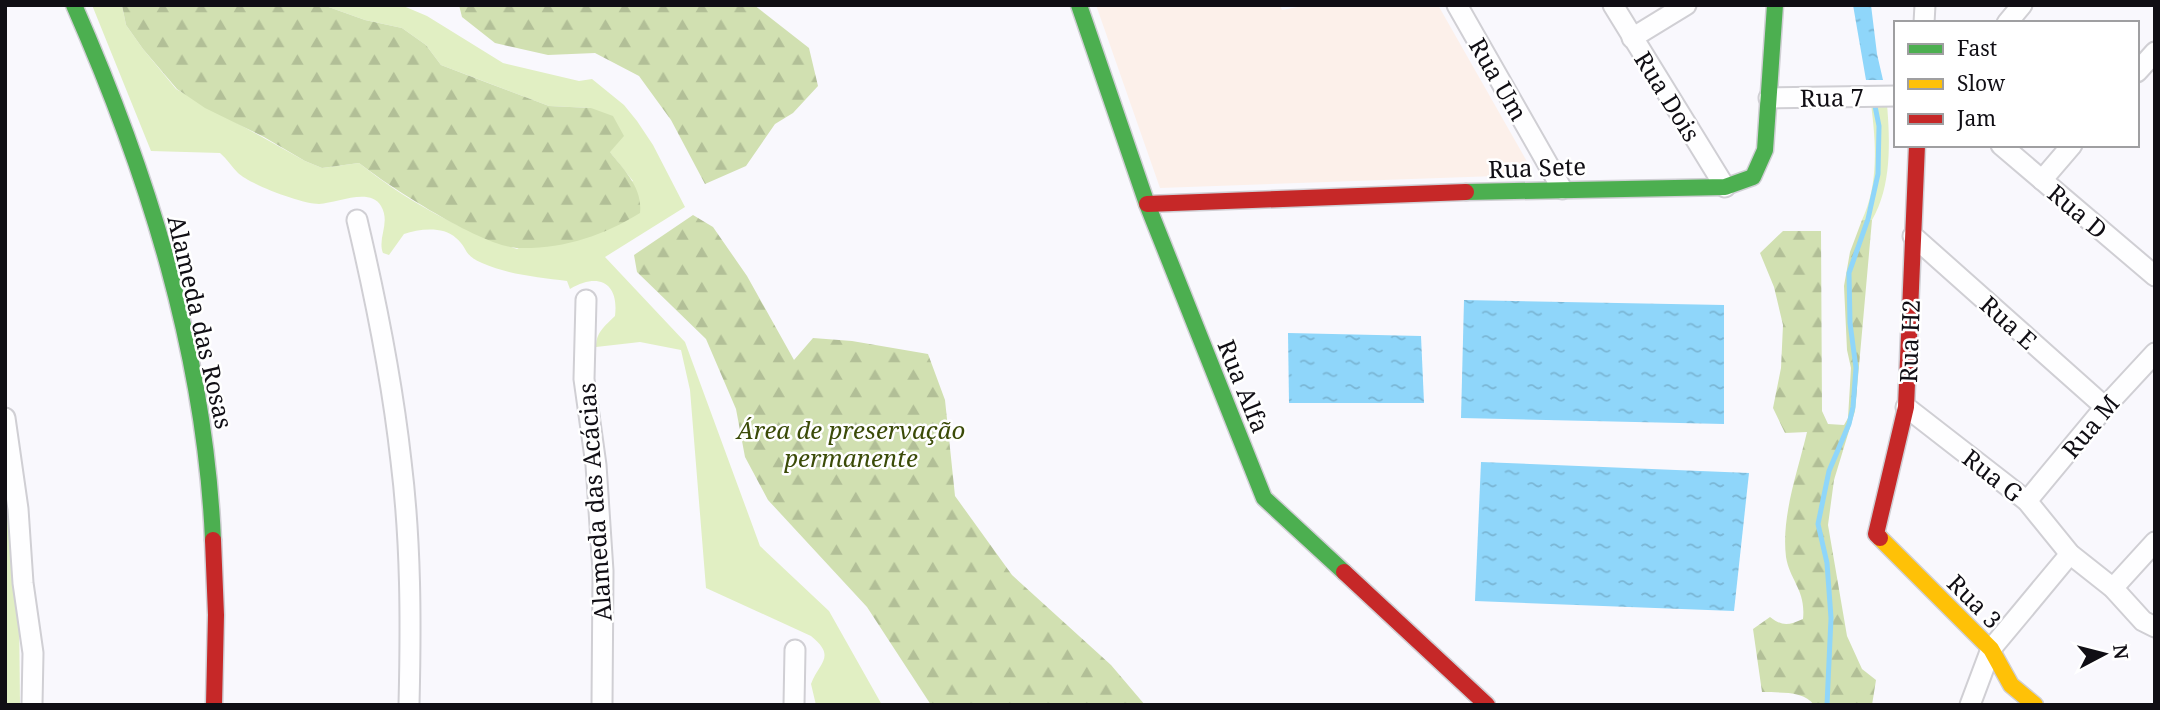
<svg xmlns="http://www.w3.org/2000/svg" width="2160" height="710" viewBox="0 0 2160 710" font-family="'Noto Serif',serif">
<style>
.commercial{fill:#fcf0ea}
.green{fill:#e1efc3}
.forest{fill:url(#forest-firs)}
.water{fill:url(#water-ripples)}
.lines{fill:none;stroke-linecap:round;stroke-linejoin:round}
.stream{stroke:#8fd6fa;stroke-width:5}
.street-casing{stroke:#d0cfd4;stroke-width:23}
.fast-casing{stroke:#d0cfd4;stroke-width:19}
.slow-casing{stroke:#d0cfd4;stroke-width:19}
.jam-casing{stroke:#d0cfd4;stroke-width:19}
.street{stroke:#fefeff;stroke-width:19}
.fast{stroke:#4caf50;stroke-width:16}
.slow{stroke:#ffc107;stroke-width:16}
.jam{stroke:#c62828;stroke-width:16}
.labels{text-anchor:middle;dominant-baseline:central;stroke-width:5;stroke-linejoin:round;paint-order:stroke}
.street-label{font-size:24px;fill:#100e14;stroke:#fff}
.park-label{font-size:24px;font-style:italic;fill:#3b4b08;stroke:#fff}
</style>
<defs>
<pattern id="forest-firs" width="22" height="20" patternUnits="userSpaceOnUse" patternTransform="scale(1.75)"><rect width="22" height="20" fill="#d1e0b1"/><path d="M5 1l3.5 6h-7zM16 11l3.5 6h-7z" fill="#b2bf97"/></pattern>
<pattern id="water-ripples" width="26" height="14" patternUnits="userSpaceOnUse" patternTransform="scale(1.75)"><rect width="26" height="14" fill="#8fd6fa"/><path d="M2 4q2-2 4 0t4 0M15 11q2-2 4 0t4 0" fill="none" stroke="#7ab6d5"/></pattern>
</defs>
<rect width="100%" height="100%" fill="#f9f8fd"/>
<polygon class="commercial" points="1096,5 1280,5 1282,10 1308,5 1438,5 1529,165 1525,175 1160,188"/>
<g class="green">
<path d="M92 5H122L126 25 143 49 176 89 305 161 322 168 359 163C405 200 461 231 517 249L633 181 609 151 591 108 549 106 441 65 426 45 402 28 365 20 323 5H401L427 16 503 63 579 81 592 79 624 105 637 121 653 145 685 207 605 257 685 342 760 546 829 611 882 705H816L811 684C819 662 837 657 811 636L706 588 690 390 681 350 640 342 596 347C596 332 605 326 615 316 619 283 599 272 570 289L567 281C539 277 509 275 482 263 463 255 468 248 456 238 443 226 419 229 404 234L389 255 383 253C377 238 391 223 381 206 370 187 337 203 319 204 302 204 251 185 238 173 232 167 227 159 220 153L151 151Z"/>
<path d="M1871 104H1887C1890 141 1892 186 1872 220H1862C1879 184 1876 143 1871 104Z"/>
<polygon points="5,444 19,610 20,705 5,705"/>
</g>
<g class="forest">
<path d="M122 5H323L365 20 402 28 426 45 441 65 488 83 549 106 591 108 613 116 624 136 610 152C624 170 643 188 640 213 603 236 563 249 519 248 484 248 388 186 359 163L322 168 305 161 264 137 205 108 177 89 143 49 126 25Z"/>
<polygon points="459,5 754,5 809,48 818,86 793,113 775,124 746,166 705,184 671,120 639,76 595,53 548,55 495,43 462,17"/>
<polygon points="693,215 713,227 747,276 794,360 813,338 852,341 928,354 945,400 955,496 1012,575 1111,665 1145,705 931,705 867,607 768,500 745,457 736,409 706,339 637,272 634,255"/>
<path d="M1862 220H1872L1855 411 1834 480 1828 525 1847 636 1862 669 1876 680 1872 705H1814C1804 690 1779 693 1762 692L1753 629 1770 617C1783 627 1789 625 1803 619 1806 590 1790 581 1786 557 1781 516 1798 471 1807 432L1785 433 1773 408 1781 368 1783 325 1774 287 1760 253 1783 231H1821L1822 411 1828 424 1844 425 1848 418 1851 368 1847 350 1844 286 1850 252Z"/>
</g>
<g class="water">
<polygon points="1853,5 1871,5 1877,54 1883,80 1866,80"/>
<polygon points="1464,300 1724,305 1724,424 1461,418"/>
<polygon points="1288,333 1421,336 1424,403 1289,403"/>
<polygon points="1481,462 1749,473 1734,611 1475,601"/>
</g>
<g class="lines">
<polyline class="stream" points="1827,705 1831,618 1827,563 1818,524 1829,471 1849,424 1853,407 1856,368 1850,323 1849,273 1868,219 1878,174 1879,126 1874,101"/>
<g class="street-casing">
<g id="street">
<polyline points="1457,5 1562,189"/>
<polyline points="1613,5 1725,187"/>
<polyline points="1924,23 1925,5"/>
<polyline points="2007,23 2022,5"/>
<polyline points="1632,38 1686,5"/>
<polyline points="2137,72 2155,52"/>
<polyline points="1769,98 1896,96"/>
<polyline points="2001,145 2155,276"/>
<polyline points="2042,180 2072,145"/>
<path d="M357 220C376 300 392 380 401 461 411 542 411 623 409 705"/>
<polyline points="1913,236 2105,407"/>
<polyline points="586,300 584,379 596,465 603,571 602,705"/>
<polyline points="1906,407 2027,501 2070,554 2113,588 2143,621 2155,627"/>
<polyline points="5,418 18,509 23,583 33,653 32,705"/>
<polyline points="2027,501 2105,407 2155,353"/>
<polyline points="2113,588 2155,542"/>
<polyline points="794,705 795,650"/>
<polyline points="1970,705 1991,649 2070,554"/>
</g>
</g>
<g class="fast-casing">
<g id="fast">
<path d="M74 5C148 174 205 354 213 540"/>
<polyline points="1079,5 1147,204 1264,498 1344,572"/>
<polyline points="1466,192 1725,187 1753,177 1765,150 1775,5"/>
</g>
</g>
<g class="slow-casing">
<polyline id="slow" points="1880,538 1991,649 2011,685 2035,705"/>
</g>
<g class="jam-casing">
<g id="jam">
<polyline points="1147,204 1466,192"/>
<polyline points="1880,538 1876,534 1906,407 1917,145"/>
<polyline points="213,540 216,615 214,705"/>
<polyline points="1344,572 1487,705"/>
</g>
</g>
<use href="#street" class="street"/>
<use href="#fast" class="fast"/>
<use href="#slow" class="slow"/>
<use href="#jam" class="jam"/>
</g>
<g class="labels">
<g class="street-label">
<text transform="translate(1499 79) rotate(60)">Rua Um</text>
<text transform="translate(1668 96) rotate(58)">Rua Dois</text>
<text transform="translate(1832 97) rotate(-1)">Rua 7</text>
<text transform="translate(1537 167) rotate(-2)">Rua Sete</text>
<text transform="translate(2078 211) rotate(40)">Rua D</text>
<text transform="translate(201 322) rotate(77)">Alameda das Rosas</text>
<text transform="translate(2009 322) rotate(42)">Rua E</text>
<text transform="translate(1909 341) rotate(-88)">Rua H2</text>
<text transform="translate(1244 386) rotate(68)">Rua Alfa</text>
<text transform="translate(2090 426) rotate(-50)">Rua M</text>
<text transform="translate(1993 475) rotate(38)">Rua G</text>
<text transform="translate(594 502) rotate(-94)">Alameda das Acácias</text>
<text transform="translate(1975 601) rotate(45)">Rua 3</text>
</g>
<g class="park-label">
<text x="851" y="429">Área de preservação<tspan x="851" dy="28">permanente</tspan></text>
</g>
</g>
<rect width="2160" height="710" fill="none" stroke="#100e14" stroke-width="14"/>
<rect x="1894" y="21" width="245" height="126" fill="#ffffff" stroke="#9f9fa1" stroke-width="2"/>
<rect x="1908" y="44" width="35" height="10" fill="#4caf50" stroke="#9f9fa1" stroke-width="2"/>
<text x="1957" y="56" font-size="21" fill="#100e14">Fast</text>
<rect x="1908" y="79" width="35" height="10" fill="#ffc107" stroke="#9f9fa1" stroke-width="2"/>
<text x="1957" y="91" font-size="21" fill="#100e14">Slow</text>
<rect x="1908" y="114" width="35" height="10" fill="#c62828" stroke="#9f9fa1" stroke-width="2"/>
<text x="1957" y="126" font-size="21" fill="#100e14">Jam</text>
<g transform="translate(2104 654) rotate(83)" stroke="#ffffff" stroke-width="5" paint-order="stroke">
<path d="M0-5L12 26L0 18L-12 26Z" fill="#100e14"/>
<text y="-10" font-size="19" font-weight="bold" text-anchor="middle" fill="#100e14">N</text>
</g>
</svg>
